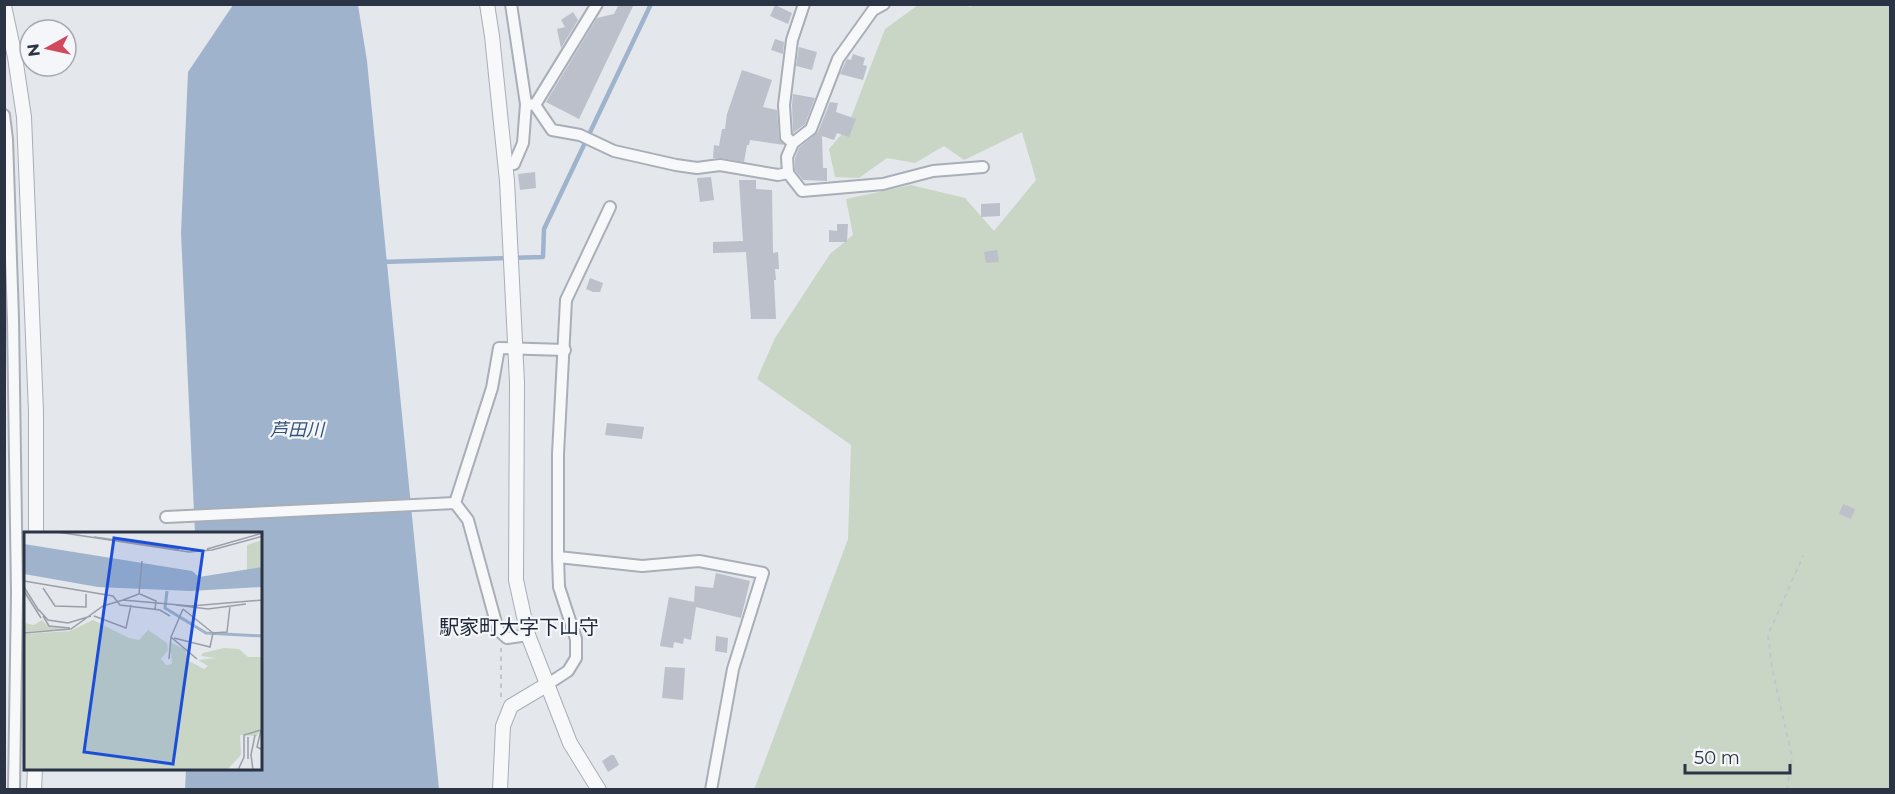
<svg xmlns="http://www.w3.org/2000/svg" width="1895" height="794" viewBox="0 0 1895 794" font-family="Montserrat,'Noto Sans JP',sans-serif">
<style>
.green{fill:#c9d6c5}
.water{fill:#9fb4cc}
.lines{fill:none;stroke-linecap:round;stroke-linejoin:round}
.stream{stroke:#9fb4cc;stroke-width:4.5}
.building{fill:#bbc0ca}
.minor-casing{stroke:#a9aeb7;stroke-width:14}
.tertiary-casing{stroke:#a9aeb7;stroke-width:16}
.path{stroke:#c2c5cb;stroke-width:2;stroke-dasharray:4.5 4.5;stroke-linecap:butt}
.minor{stroke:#f7f8fa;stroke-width:10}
.tertiary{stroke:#f7f8fa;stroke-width:14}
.labels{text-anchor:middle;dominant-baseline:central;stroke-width:4.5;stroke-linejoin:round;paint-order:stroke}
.water-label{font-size:18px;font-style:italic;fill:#34527a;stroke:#f4f6f9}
.quarter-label{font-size:20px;fill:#1d2536;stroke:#f4f6f9}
.inset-river{fill:none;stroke:#9fb4cc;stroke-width:3}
.inset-road{fill:none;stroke:#9a9fa9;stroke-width:1.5}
.view{fill:#1d4ed8;fill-opacity:0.15;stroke:#1d4ed8;stroke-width:3}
.inset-edge{fill:none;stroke:#2b3445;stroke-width:3}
</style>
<rect width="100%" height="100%" fill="#e4e7ec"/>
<polygon class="green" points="971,4 1890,5 1890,789 754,790 848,539 851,445 757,379 775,338 830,254 853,235 846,199 911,185 965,198 994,231 1036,180 1022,132 964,160 944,146 915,163 887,158 859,178 835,177 829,149 847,128 885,29 918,5 964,5 971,7"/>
<polygon class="water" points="233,5 358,5 367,61 439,789 185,790 186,769 261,768 261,533 195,533 181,233 188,72"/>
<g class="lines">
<polyline class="stream" points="382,262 543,257 544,229 651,4"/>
</g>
<g class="building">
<polygon points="619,4 634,4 579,119 546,102 597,18 614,14"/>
<polygon points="775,5 792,13 788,24 770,16"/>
<polygon points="573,12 578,20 561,48 557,29 565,27 561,20"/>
<polygon points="775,39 784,42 783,54 771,50"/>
<polygon points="799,47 817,52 812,70 796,66"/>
<polygon points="853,54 865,58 863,65 867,66 863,80 840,74 845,63 847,59 851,60"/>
<polygon points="742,70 772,80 763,107 777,110 779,138 784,145 750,140 749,145 747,145 744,162 721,158 713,158 714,145 719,146 722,129 725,129 727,114"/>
<polygon points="793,94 815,98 805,124 793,133 792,105"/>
<polygon points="830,102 838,103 836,112 856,119 849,137 837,133 834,140 822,136 823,168 827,168 827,181 803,180 795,170 795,158 799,148 818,132"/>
<polygon points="535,172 536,188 520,190 518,174"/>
<polygon points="711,177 714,200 700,202 697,178"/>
<polygon points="739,180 756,180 756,189 772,190 773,253 778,252 779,269 775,269 776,280 774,280 776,319 751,319 746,252 713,253 713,242 743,241"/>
<polygon points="1000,203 1000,216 981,217 981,204"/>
<polygon points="837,224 848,224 847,242 829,242 829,230 837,231"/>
<polygon points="997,250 999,262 986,263 984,252"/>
<polygon points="590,278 603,283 600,292 593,292 586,289"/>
<polygon points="607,423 644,427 642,439 605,435"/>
<polygon points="1843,504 1855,509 1851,519 1839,514"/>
<polygon points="716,573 750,581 741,618 696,607 691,640 684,638 683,644 674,642 673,648 660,646 669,597 694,602 695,586 713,588"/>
<polygon points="716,636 728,638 727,653 715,651"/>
<polygon points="665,667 685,668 683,700 662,698"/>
<polygon points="611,755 614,755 619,765 608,772 602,761"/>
</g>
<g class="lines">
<g class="minor-casing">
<g id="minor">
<polyline points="526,104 535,105 552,130 580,135 614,151 676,165 697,168 720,165 778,175 788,173 787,157 793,143 811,129 838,59 873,10 884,4"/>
<polyline points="535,105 597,4"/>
<polyline points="4,115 7,139 13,319 17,593 14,790"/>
<polyline points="793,143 786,137 784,105 792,40 804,4"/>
<polyline points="505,165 514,164 523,143 526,104 511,4"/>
<polyline points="788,173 802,191 883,184 933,171 983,167"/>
<polyline points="455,503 492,388 499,348 565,350"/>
<polyline points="166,517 455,503 468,520 498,630 507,638 528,635"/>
<polyline points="558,557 642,566 699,561 763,573 733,669 711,790"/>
<polyline points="548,684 568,671 576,658 576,639 559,587 558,557 558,454 566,300 610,207"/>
</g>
</g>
<g class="tertiary-casing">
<g id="tertiary">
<polyline points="487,4 492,36 507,181 517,382 516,580 528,635 570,743 599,790"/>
<polyline points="4,6 15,57 24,117 36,411 36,533"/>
<polyline points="34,790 35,768"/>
<polyline points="500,790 503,726 511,706 548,684"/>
</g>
</g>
<g class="path">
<polyline points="501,697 501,648"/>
<polyline points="1787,790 1792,757 1772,668 1768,635 1803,556"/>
</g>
<use href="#minor" class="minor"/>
<use href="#tertiary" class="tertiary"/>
</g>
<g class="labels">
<g class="water-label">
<text x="297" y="430">芦田川</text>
</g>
<g class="quarter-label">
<text x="519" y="627">駅家町大字下山守</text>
</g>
</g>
<g transform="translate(24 532)">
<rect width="238" height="238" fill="#e4e7ec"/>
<path d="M238 8V36L223 38V13ZM18 88 23 93 43 97 0 100V91L10 93ZM69 88 105 106 115 108 124 98 143 111 144 118 137 127 142 133 148 132 146 110 162 118 163 128 180 137 184 134 174 128 192 126 177 124 179 121 200 116 215 117 224 125H238V194L233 204 216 203 217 223 203 238H0V102L46 99Z" fill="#c9d6c5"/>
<path d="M0 12 168 39 175 45 238 35V55L166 59 74 55 0 42Z" fill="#9fb4cc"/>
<path class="inset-river" d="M143 59 141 76 182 101 239 104"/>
<path class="inset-road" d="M33 0 165 20 188 18 239 4M70 5 155 17M183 17 239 1M0 49 89 64 96 73 136 78 146 84M0 55 15 79M19 56 31 74 62 75V62M0 59 17 86M116 62 132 69 131 77M99 68 115 62 118 29M152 73 184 77 222 72M159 77 147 105 173 127M159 77 189 101M15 78 24 88 44 91 67 84M19 84 25 94 46 96M70 84 102 96 107 73M0 101 47 97 79 74 99 68 167 74 239 68M150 106 186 115 189 101 203 100 206 74M145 127 147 105M224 205V227M214 238 220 225V203L237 198 233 215 239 218M229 238 227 223 231 203"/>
<path class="view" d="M90 6 179 19 149 232 60 220Z"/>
<rect width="238" height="238" class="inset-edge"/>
</g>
<rect width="1895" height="794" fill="none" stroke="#2b3445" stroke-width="12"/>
<g transform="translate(48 48) rotate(262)"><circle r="28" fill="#f4f6f9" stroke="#a4a8b1" stroke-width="1.5"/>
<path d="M0-4.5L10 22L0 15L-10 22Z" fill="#d1495b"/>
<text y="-9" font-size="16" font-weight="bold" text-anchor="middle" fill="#2b3445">N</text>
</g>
<path d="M1685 764v9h105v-9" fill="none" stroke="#2b3445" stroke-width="3"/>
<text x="1694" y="764" font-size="18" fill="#2b3445" stroke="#f4f6f9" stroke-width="4.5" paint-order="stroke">50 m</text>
</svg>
